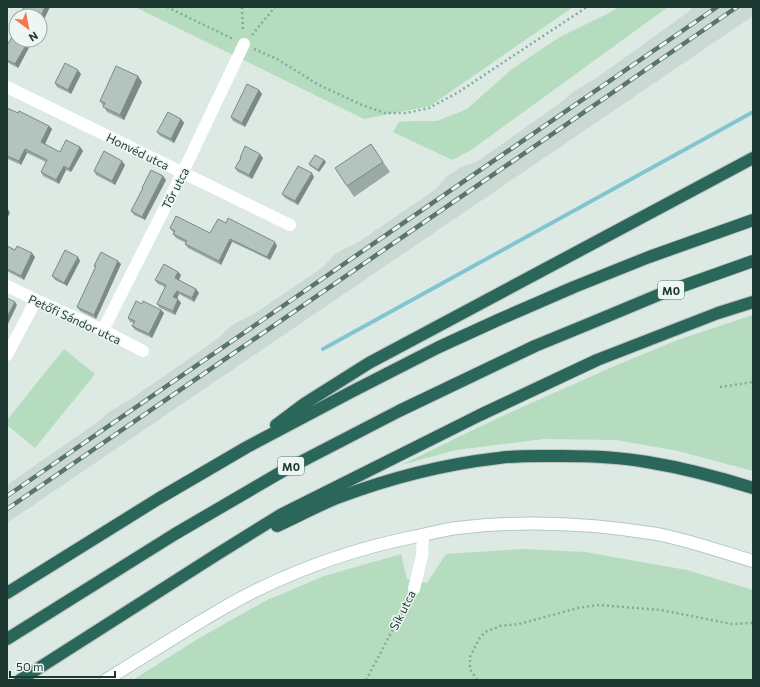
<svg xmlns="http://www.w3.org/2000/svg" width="760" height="687" viewBox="0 0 760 687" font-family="Commissioner,sans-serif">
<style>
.built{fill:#cbd9d3}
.green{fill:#b5dcbf}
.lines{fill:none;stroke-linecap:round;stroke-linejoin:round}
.stream{stroke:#82c5d1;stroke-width:4}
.secondary-casing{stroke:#b0cac0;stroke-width:14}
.highway-casing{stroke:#bcc4c2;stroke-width:14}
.path{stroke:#7cae9f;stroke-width:2.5;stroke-dasharray:2 3;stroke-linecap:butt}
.street{stroke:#fff;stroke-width:12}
.secondary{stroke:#fff;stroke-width:12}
.highway{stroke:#2a6659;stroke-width:12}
.rail-casing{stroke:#58756d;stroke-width:4.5}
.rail{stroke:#edf6f2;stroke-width:3;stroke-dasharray:9;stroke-linecap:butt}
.wall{fill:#99a9a3}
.shaded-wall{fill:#7d8984}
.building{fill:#b2c4bd;stroke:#7d8984}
.labels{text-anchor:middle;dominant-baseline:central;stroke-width:3;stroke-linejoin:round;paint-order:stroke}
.shield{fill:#edf6f2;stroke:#5c726c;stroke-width:1}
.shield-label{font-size:11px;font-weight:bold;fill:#1e3932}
.street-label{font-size:12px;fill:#1e3932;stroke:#edf6f2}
</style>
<rect width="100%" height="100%" fill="#ddeae4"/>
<polygon class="built" points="692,7 753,7 753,16 7,523 7,485 96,423 109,412 131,399 220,337 225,331 239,321 254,314 323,267 334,255 342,250 357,243 436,189 446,177 461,167 478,161 560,103 574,91 595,79 688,12"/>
<g class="green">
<polygon points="135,7 573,7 430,106 364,119"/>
<polygon points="618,7 668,7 471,150 452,160 393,132 399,122 413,121 437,121 467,109 512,69 558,38 611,12"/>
<polygon points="753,315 753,471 678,451 616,440 544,439 456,450 401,465 500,417 612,367 680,339"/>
<polygon points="64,349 95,374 35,448 7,425 7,420"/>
<polygon points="522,549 585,552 687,570 753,590 753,680 133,680 196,640 265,601 324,576 401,554 407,579 427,583 446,554"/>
</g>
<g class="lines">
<polyline class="stream" points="323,349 753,112"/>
<g class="secondary-casing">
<path id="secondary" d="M106 680C138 660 170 640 203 620 220 610 238 599 257 590 306 566 359 548 413 537 428 534 442 530 457 528 523 520 591 523 657 534 689 540 721 552 753 561"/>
</g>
<g class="highway-casing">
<g id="highway">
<polyline points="276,425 304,404 369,363 753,158"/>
<path d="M277 526C297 517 317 506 337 498 387 479 446 464 499 458 520 455 541 456 562 456 591 456 619 457 647 462 684 468 718 477 753 488"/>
<polyline points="7,593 158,499 247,447 351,392 439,347 498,320 574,287 649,257 753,220"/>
<polyline points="7,639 175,534 283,471 399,411 535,346 591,323 663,293 753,261"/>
<polyline points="20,680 216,555 282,514 480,415 597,360 718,313 753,302"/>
</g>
</g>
<g class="path">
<polyline points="167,7 233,39"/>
<polyline points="242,7 243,32"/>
<polyline points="252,35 275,7"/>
<polyline points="254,49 277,59 319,85 362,105 385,113 406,113 429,108 457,93 587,7"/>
<polyline points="720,387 753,382"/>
<polyline points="366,680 409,599"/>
<polyline points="477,680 470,669 470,657 479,639 485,632 500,626 519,624 578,608 598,605 661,610 732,624 753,623"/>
</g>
<g class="street">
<polyline points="7,87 290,225"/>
<polyline points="7,286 36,300 103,330 143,351"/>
<polyline points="103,330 183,172 244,44"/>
<polyline points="7,355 36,300"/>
<polyline points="414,589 422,556 423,535"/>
</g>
<use href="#secondary" class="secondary"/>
<use href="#highway" class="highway"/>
<g class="rail-casing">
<g id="rail">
<polyline points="7,496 717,7"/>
<polyline points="7,509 737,7"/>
</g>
</g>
<use href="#rail" class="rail"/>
</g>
<g class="wall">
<polygon points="16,40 33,40 18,68 7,62 7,43 8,44"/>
<polygon points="81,74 71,94 57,87 55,83"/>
<polygon points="142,82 124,120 107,112 100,101"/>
<polygon points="259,90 262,94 245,127 233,121 231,117"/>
<polygon points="7,108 18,113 49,126 52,129 45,144 60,152 80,147 83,151 71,172 66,170 59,184 43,176 41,172 46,162 27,153 21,165 8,159 7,161"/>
<polygon points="181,119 184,123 174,143 160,136 157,132"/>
<polygon points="371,144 390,172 354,197 335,168"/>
<polygon points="240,158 263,158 252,179 238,172 235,168 240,159"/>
<polygon points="324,160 326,162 319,172 310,166 309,164"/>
<polygon points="125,165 115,185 96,175 94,171"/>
<polygon points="163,176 166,180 145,220 134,215 131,211 143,189 142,188"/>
<polygon points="314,177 298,205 285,198 282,194"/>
<polygon points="226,223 277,246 270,260 232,242 221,265 188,248 185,244 186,243 176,238 173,234 174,232 173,232 170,228 210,233"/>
<polygon points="7,246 15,250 35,257 24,280 7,271"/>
<polygon points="78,257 80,261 67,286 55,280 52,276"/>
<polygon points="121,264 96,319 80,311 77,307 96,267 94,266"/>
<polygon points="178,272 181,275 179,280 196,289 199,293 194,302 179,294 177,299 181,303 175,315 160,308 157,304 165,287 158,284 155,280"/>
<polygon points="142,304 161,310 164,313 152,338 135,330 132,326 134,323 130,322 128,318"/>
</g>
<g class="shaded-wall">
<polygon points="45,7 50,7 40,28 40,18"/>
<polygon points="29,40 33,40 18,68 15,64"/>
<polygon points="78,70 81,74 71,94 68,90"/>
<polygon points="138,76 142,82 124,120 120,115"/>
<polygon points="259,90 262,94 245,127 242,123"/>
<polygon points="181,119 184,123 174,143 171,139"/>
<polygon points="49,126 52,129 44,146 41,142"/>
<polygon points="80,147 83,151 71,172 69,169"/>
<polygon points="25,149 27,153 21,165 19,161"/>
<polygon points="260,154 263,158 252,179 249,175"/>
<polygon points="324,160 326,162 319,172 318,170"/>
<polygon points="122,161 125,165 115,185 112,181"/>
<polygon points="64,166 66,170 59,184 56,180"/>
<polygon points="312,173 314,177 298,205 295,201"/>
<polygon points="163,176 166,180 145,220 142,217"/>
<polygon points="8,209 10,213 7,219 7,210"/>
<polygon points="230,239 232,242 221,265 219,261"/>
<polygon points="275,242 277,246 270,260 267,257"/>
<polygon points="32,253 35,257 24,280 21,276"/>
<polygon points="78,257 80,261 67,286 64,283"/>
<polygon points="118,261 121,264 96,319 94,315"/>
<polygon points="178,272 181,275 178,282 175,278"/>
<polygon points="196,289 199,293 194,302 192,298"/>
<polygon points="177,291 179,294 176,301 173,297"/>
<polygon points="178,299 181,303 175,315 173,311"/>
<polygon points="15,302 17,305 8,324 7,322 7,317"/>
<polygon points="161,310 164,313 152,338 149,334"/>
</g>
<g class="building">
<polygon points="24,7 45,7 40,18 40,16 23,16 25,13 22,11"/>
<polygon points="16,29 16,40 29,40 15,64 7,60 7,43 8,44"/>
<polygon points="65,63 78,70 68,90 55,83"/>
<polygon points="116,66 138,76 120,115 103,107 105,103 100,101"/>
<polygon points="247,84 259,90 242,123 231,117"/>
<polygon points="7,108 18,113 19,111 49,126 41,142 60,152 66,140 80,147 69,169 64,166 56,180 41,172 47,160 25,149 19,161 7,156"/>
<polygon points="168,112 181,119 171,139 157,132"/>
<polygon points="371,144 383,162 347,186 335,168"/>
<polygon points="245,146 260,154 249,175 235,168 241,158 240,158"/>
<polygon points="104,151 122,161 112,181 94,171"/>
<polygon points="315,155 324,160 318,170 309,164"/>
<polygon points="298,166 312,173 295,201 282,194"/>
<polygon points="151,170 163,176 142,217 131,211 143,188 142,188"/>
<polygon points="176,216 210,233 218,219 226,223 228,218 275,242 267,257 230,239 219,261 185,244 187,241 173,234 175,231 170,228"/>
<polygon points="7,246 15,250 17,246 32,253 21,276 7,269"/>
<polygon points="65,250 78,257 64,283 52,276"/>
<polygon points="101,252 118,261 94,315 77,307 96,266 94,266"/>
<polygon points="164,264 178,272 175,278 196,289 192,298 177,291 173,297 178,299 173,311 157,304 166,285 155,280"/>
<polygon points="7,298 15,302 7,317"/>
<polygon points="136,301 142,304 143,301 161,310 149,334 132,326 135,321 128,318"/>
</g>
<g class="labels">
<g class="shield">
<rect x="658" y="281" width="26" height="18" rx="3"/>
<rect x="278" y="457" width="26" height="18" rx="3"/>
</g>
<g class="shield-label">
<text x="671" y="290">M0</text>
<text x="291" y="466">M0</text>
</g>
<g class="street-label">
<text transform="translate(138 151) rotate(26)">Honvéd utca</text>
<text transform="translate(175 188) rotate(-63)">Tőr utca</text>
<text transform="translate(75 319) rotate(25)">Petőfi Sándor utca</text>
<text transform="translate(402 610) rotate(-63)">Sík utca</text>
</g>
</g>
<rect width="760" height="687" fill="none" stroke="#1e3932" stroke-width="16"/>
<g transform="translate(28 28) rotate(148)"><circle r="19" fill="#edf6f2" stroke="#9aaaa5"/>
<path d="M0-3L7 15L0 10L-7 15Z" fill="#f6774e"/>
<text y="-6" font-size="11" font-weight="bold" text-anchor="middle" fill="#1e3932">N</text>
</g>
<path d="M10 671v6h105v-6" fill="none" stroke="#1e3932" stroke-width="2"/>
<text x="16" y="671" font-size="12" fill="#1e3932" stroke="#edf6f2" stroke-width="3" paint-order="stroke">50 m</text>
</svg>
